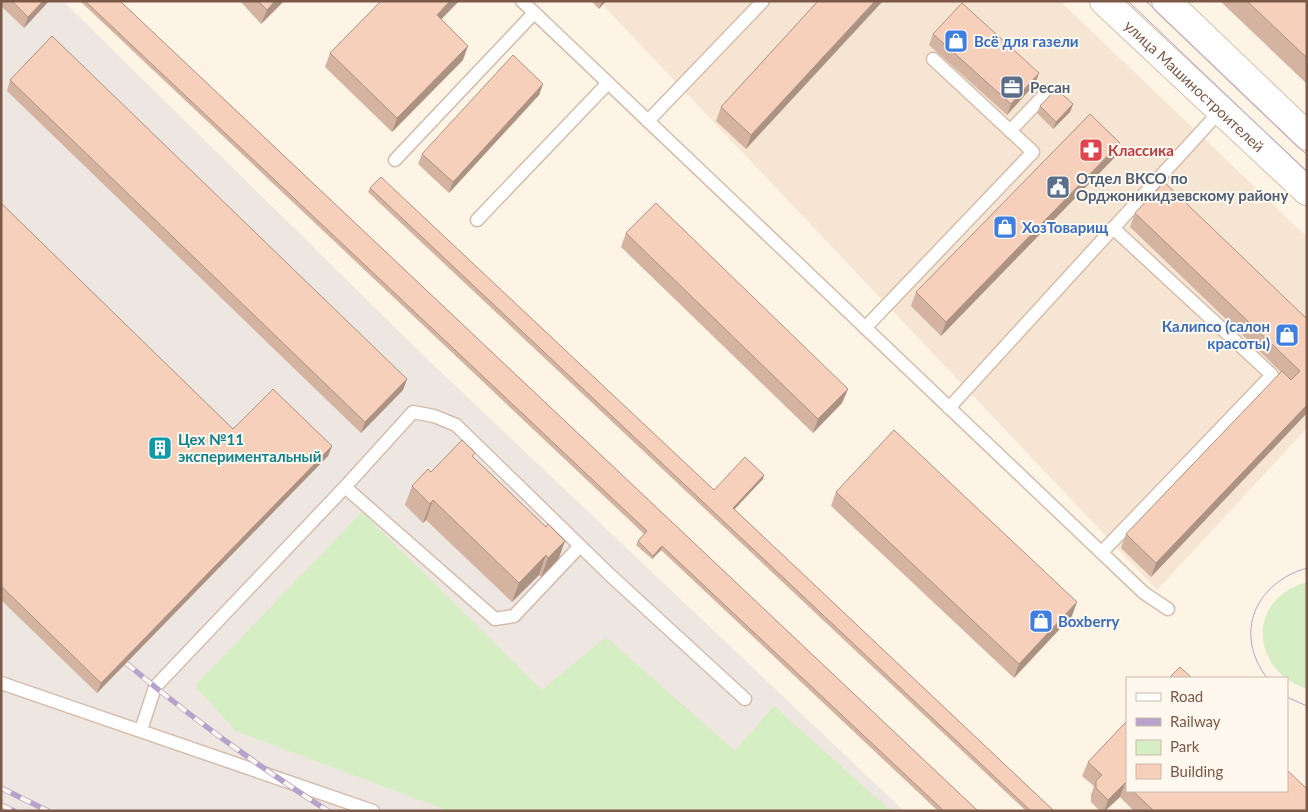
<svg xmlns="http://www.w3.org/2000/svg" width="1308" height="812" viewBox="0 0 1308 812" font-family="Lato,sans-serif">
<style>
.residential{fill:#f7e5d4}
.industrial{fill:#eee6e0}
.green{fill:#d6eec3}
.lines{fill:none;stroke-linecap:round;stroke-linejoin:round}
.service-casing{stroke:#d4bdad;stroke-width:15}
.secondary-casing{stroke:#d8bcaa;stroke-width:30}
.service{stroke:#fff;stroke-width:12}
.secondary{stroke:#fff;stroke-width:28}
.tram{stroke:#b6a2ca;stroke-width:1}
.rail-casing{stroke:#b6a2ca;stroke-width:5.5}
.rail{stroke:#fff8ee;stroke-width:4;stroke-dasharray:11;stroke-linecap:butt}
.wall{fill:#d4b3a1}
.shaded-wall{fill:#ac9283}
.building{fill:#f6d0bb;stroke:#ac9283}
.labels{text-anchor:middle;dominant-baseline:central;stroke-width:4;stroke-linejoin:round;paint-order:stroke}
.shop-label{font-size:15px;font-weight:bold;fill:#366cbe;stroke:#fff8ee;text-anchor:start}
.street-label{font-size:15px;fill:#7b5848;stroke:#fff8ee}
.service-label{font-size:15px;font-weight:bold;fill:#4e5e75;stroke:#fff8ee;text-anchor:start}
.health-label{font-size:15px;font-weight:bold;fill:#be3a42;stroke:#fff8ee;text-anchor:start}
.culture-label{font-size:15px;font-weight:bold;fill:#0d838f;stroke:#fff8ee;text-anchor:start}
</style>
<rect width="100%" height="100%" fill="#fef4e6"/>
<polygon class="residential" points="599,1 1060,1 1307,237 1307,428 1157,590"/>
<polygon class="industrial" points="1,1 63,1 426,358 904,811 1,811"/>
<g class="green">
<polygon points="362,512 542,690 606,637 735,751 774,706 891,811 449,811 236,731 195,686"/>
<path d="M1307 582V689C1251 671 1245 599 1307 582Z"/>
</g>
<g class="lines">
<g class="service-casing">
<g id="service">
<polyline points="522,1 1144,593 1168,609"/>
<polyline points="648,121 763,1"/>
<polyline points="1010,131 1048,91"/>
<polyline points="395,160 534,13"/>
<polyline points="477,220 608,83"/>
<polyline points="865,328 1033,152 933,59"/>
<polyline points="949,408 1221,110"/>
<polyline points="345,487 495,619 514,616 580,546"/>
<polyline points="1102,552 1272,375 1113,228"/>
<polyline points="1,683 373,811"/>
<polyline points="141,730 155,687 345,487 413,412 434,416 456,425 610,575 745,699"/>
</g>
</g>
<g class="secondary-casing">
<g id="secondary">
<path id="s1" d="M1104 1 1307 191"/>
<polyline points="1166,1 1307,136"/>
</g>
</g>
<use href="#service" class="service"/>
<use href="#secondary" class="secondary"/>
<g class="tram">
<polyline points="1128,1 1307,172"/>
<polyline points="1146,1 1307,155"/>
<path d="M1267 678C1233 633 1255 583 1307 568"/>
<polyline points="1287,697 1307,706"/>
</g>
<g class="rail-casing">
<g id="rail">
<path d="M126 663C190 717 258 766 328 811"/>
<polyline points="1,788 48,811"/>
<polyline points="1,805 14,811"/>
</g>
</g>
<use href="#rail" class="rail"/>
</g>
<g class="wall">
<polygon points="1,1 49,1 24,28 1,6"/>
<polygon points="80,1 120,1 978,811 938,811 661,550 652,559 636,545 638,541 644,534"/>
<polygon points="240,1 284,1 261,24"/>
<polygon points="381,1 459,1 441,19 463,60 392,132 325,67 330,53"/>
<polygon points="591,1 606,1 599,9"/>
<polygon points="818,1 746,149 716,121 721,107"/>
<polygon points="1220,1 1307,1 1307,84"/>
<polygon points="933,34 1035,84 1007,115 929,45"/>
<polygon points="10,80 407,379 403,390 361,433 7,91"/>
<polygon points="543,84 539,95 449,193 418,164 422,154"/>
<polygon points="1073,104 1070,112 1053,129 1037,113 1040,106"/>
<polygon points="1115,157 941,336 911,306 916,292"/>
<polygon points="370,188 714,490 763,479 734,509 1054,811 1026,811 368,192"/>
<polygon points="1,203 233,429 332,446 328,456 97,693 1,600"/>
<polygon points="1135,213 1307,319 1307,413 1151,577 1121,548 1126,534 1281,372 1130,227"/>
<polygon points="626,233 848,389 842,403 813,433 621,247"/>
<polygon points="474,458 546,527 565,541 558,560 541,577 539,575 512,602 426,520 423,523 405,505 412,486 431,472"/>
<polygon points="836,492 1072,616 1014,678 831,506"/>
<polygon points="1127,721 1127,791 1287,791 1307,811 1134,811 1120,797 1105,811 1100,811 1091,802 1091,795 1094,786 1082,776 1088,762"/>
</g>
<g class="shaded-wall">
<polygon points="43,1 49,1 24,28 28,17"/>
<polygon points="275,1 284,1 261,24 267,10"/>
<polygon points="450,1 459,1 432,29 437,15"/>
<polygon points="602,1 606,1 599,9"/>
<polygon points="875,1 883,1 746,149 751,135"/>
<polygon points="468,46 463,60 392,132 397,118"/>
<polygon points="1039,73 1035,84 1007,115 1011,104"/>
<polygon points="543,84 539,95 449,193 453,182"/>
<polygon points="1073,104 1070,112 1053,129 1056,122"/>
<polygon points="1120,143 1115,157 941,336 946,322"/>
<polygon points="407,379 403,390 361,433 365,422"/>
<polygon points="848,389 842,403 813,433 818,419"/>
<polygon points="1307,405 1307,413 1151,577 1156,563"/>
<polygon points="332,446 328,456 97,693 101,683"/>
<polygon points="764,475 763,479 732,512 733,508"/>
<polygon points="433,500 426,520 423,523 430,504"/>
<polygon points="565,541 558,560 541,577 548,558"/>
<polygon points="662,546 661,550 652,559 653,556"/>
<polygon points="546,555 539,575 512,602 519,583"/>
<polygon points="1077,602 1072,616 1014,678 1019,664"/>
<polygon points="1125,783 1120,797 1105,811 1104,811 1108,800"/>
</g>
<g class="building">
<polygon points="12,1 43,1 28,17"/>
<polygon points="85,1 120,1 978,811 944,811 662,546 653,556 638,541 647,531"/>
<polygon points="258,1 275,1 267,10"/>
<polygon points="381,1 450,1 437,15 468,46 397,118 330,53"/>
<polygon points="818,1 875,1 751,135 721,107"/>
<polygon points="1247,1 1307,1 1307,58"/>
<polygon points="962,3 1039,73 1011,104 933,34"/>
<polygon points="52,36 407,379 365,422 10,80"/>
<polygon points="513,55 543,84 453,182 422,154"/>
<polygon points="1056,89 1073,104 1056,122 1040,106"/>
<polygon points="1090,114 1120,143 946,322 916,292"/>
<polygon points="381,177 714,490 745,457 764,475 733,508 1054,811 1031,811 370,188"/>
<polygon points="1164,182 1307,319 1307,405 1156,563 1126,534 1282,371 1291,380 1300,371 1135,213"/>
<polygon points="1,203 233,429 273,389 332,446 101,683 1,586"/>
<polygon points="656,203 848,389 818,419 626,233"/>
<polygon points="894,430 1077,602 1019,664 836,492"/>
<polygon points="462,440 475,453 472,456 546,527 548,524 565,541 548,558 546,555 519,583 433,500 430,504 412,486 428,469 431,472"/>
<polygon points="1180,667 1192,678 1169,678"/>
<polygon points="1127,721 1127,784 1125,783 1108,800 1096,788 1096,781 1102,775 1088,762"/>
<polygon points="1287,770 1307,789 1307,811 1154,811 1133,791 1287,791"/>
</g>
<defs>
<g id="shop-square" transform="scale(1.25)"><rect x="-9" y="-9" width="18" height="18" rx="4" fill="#3f7fe0" stroke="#fff8ee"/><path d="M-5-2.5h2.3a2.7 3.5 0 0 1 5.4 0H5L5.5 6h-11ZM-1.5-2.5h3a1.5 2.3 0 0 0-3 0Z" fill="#fff"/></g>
<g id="office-square" transform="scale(1.25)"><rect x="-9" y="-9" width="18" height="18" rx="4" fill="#5c6f8a" stroke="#fff8ee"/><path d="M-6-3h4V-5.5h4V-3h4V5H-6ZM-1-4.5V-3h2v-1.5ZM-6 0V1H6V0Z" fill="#fff"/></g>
<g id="pharmacy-square" transform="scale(1.25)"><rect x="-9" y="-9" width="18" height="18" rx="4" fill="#e0444e" stroke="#fff8ee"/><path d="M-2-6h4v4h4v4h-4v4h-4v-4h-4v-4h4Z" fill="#fff"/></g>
<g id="civic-square" transform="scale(1.25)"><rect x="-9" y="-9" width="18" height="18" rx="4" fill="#5c6f8a" stroke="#fff8ee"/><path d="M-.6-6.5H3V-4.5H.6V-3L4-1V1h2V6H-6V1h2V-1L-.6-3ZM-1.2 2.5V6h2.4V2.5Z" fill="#fff"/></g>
<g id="building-square" transform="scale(1.25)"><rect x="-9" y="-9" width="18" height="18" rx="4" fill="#0f9aa8" stroke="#fff8ee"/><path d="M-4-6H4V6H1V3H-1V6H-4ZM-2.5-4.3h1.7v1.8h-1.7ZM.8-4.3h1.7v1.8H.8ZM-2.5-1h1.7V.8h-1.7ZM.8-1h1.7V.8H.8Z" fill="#fff"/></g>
</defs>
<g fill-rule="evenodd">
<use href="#shop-square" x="956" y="41"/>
<use href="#office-square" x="1012" y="87"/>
<use href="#pharmacy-square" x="1091" y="150"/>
<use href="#civic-square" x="1058" y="187"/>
<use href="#shop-square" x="1005" y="227"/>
<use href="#shop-square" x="1287" y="335"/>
<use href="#building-square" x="160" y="448"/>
<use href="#shop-square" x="1041" y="621"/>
</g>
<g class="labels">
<g class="shop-label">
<text x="974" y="41">Всё для газели</text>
<text x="1022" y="227">ХозТоварищ</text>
<text x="1270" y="326" text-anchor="end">Калипсо (салон<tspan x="1270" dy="17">красоты)</tspan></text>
<text x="1058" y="621">Boxberry</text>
</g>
<g class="street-label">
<text stroke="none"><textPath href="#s1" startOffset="124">улица Машиностроителей</textPath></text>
</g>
<g class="service-label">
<text x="1030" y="87">Ресан</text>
<text x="1076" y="178">Отдел ВКСО по<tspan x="1076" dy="17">Орджоникидзевскому району</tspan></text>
</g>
<g class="health-label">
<text x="1108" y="150">Классика</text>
</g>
<g class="culture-label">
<text x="178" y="439">Цех №11<tspan x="178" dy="17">экспериментальный</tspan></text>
</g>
</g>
<rect width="1308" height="812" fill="none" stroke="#7b5848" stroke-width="5"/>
<rect x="1126" y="677" width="162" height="115" fill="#fff8ee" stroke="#cab8ac"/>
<rect x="1136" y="693" width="25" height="8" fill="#ffffff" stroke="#cab8ac"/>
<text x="1170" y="702" font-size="15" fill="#7b5848">Road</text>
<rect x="1136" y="718" width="25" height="8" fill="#b6a2ca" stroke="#cab8ac"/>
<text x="1170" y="727" font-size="15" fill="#7b5848">Railway</text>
<rect x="1136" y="740" width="25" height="15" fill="#d6eec3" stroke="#cab8ac"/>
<text x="1170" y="752" font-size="15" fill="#7b5848">Park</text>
<rect x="1136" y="764" width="25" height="15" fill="#f6d0bb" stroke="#cab8ac"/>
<text x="1170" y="777" font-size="15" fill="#7b5848">Building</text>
</svg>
